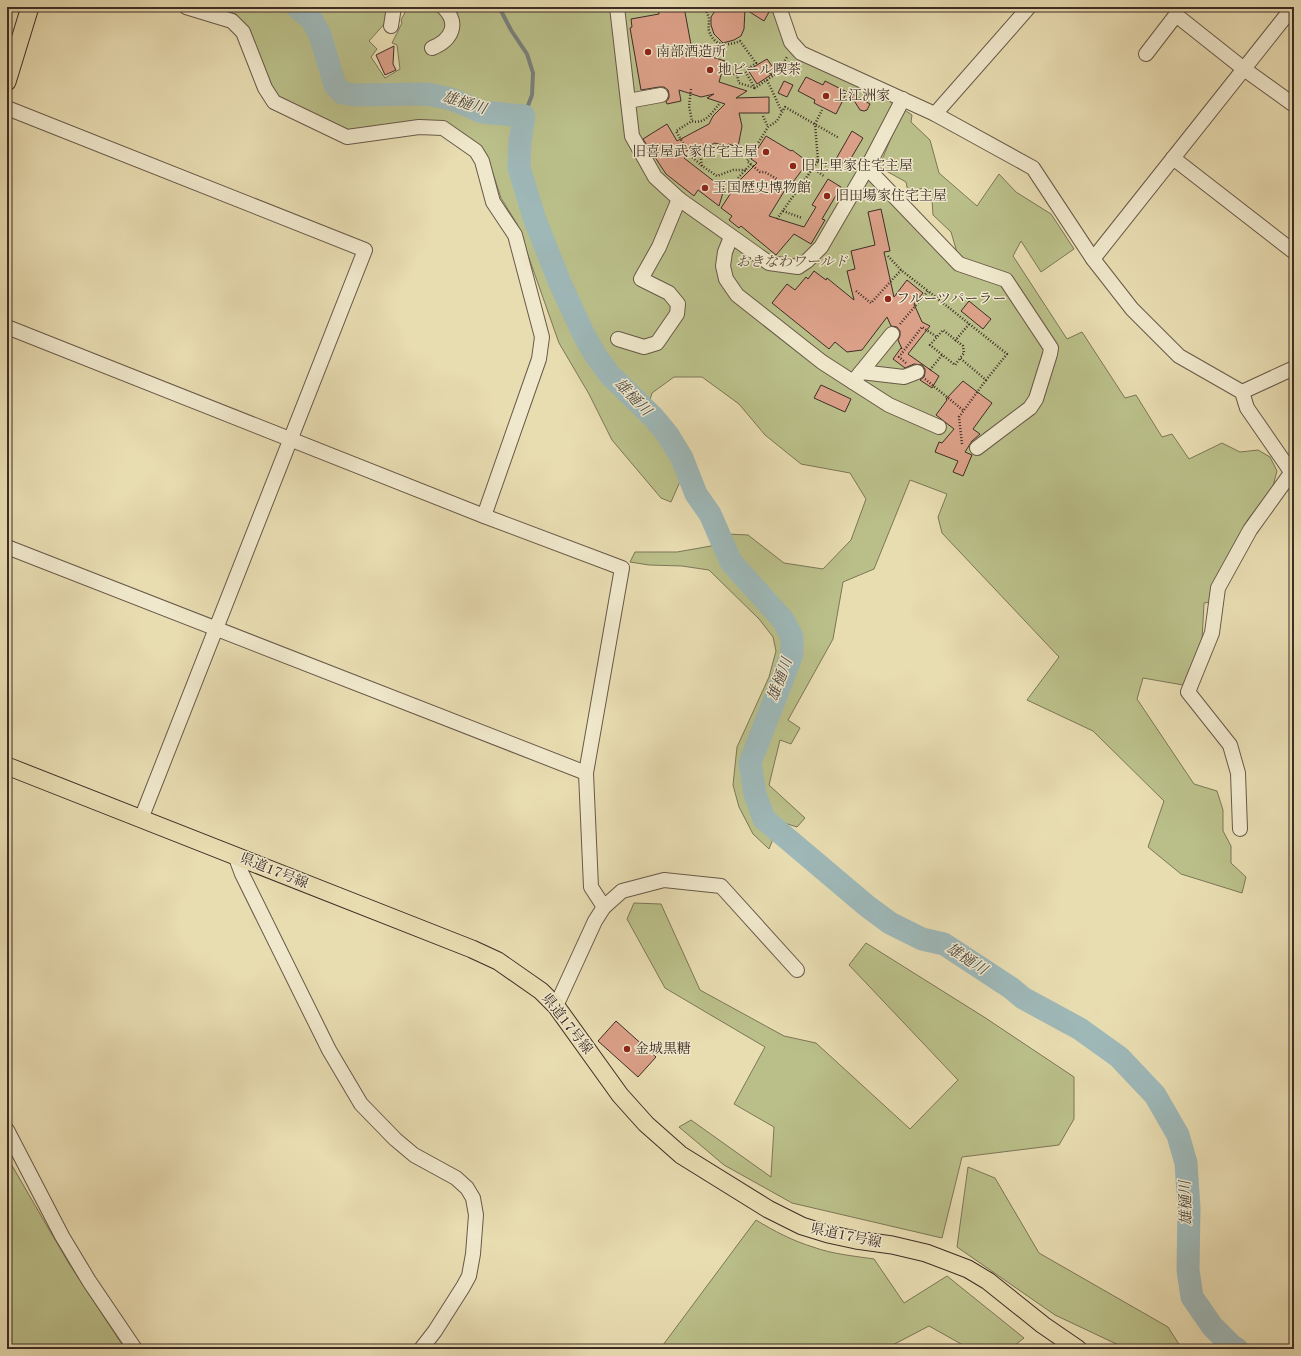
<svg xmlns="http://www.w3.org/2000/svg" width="1301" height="1356" viewBox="0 0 1301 1356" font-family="'Old Standard TT','Noto Serif JP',serif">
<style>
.green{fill:#babf89;stroke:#7c7657}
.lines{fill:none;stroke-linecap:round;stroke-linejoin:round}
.stream{stroke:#78807d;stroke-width:4}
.river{stroke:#9eb8b8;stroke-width:23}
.building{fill:#dba088;stroke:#3e2d25}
.minor-casing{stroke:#685948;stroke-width:16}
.major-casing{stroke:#3e2d25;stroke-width:19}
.path{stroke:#3e2d25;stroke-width:2.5;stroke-dasharray:1 2;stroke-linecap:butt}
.minor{stroke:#f0e8cc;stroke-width:14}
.major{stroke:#e8dcb1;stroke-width:17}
.poi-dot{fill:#8f2418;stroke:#f0e8cc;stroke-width:1.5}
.labels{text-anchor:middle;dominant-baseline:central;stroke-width:3;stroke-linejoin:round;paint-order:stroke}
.poi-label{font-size:14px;fill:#3e2d25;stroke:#f0e8cc;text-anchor:start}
.park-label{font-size:14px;font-style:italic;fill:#574a39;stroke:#f0e8cc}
.street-label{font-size:14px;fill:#3e2d25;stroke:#f0e8cc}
.water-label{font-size:15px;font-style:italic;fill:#514942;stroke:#f0e8cc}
</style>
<rect width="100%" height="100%" fill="#e8dcb1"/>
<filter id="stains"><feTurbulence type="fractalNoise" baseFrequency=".005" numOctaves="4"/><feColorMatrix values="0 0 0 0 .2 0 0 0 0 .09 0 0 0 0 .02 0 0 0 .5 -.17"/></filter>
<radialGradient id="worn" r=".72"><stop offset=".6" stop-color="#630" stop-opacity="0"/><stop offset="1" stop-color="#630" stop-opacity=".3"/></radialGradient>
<g class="green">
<polygon points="208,7 396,7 396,11 369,41 377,49 371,57 385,78 400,69 397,45 392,43 402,23 401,20 408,7 776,7 791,50 904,105 874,168 960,261 1009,276 959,259 951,232 933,215 932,199 924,188 908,192 906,182 879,167 903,109 912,115 911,122 930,140 939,173 977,206 999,174 1016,192 1051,214 1074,249 1041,272 1021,241 1013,256 1067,339 1082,332 1125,398 1136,395 1162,437 1172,434 1189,459 1222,443 1240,452 1258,450 1270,457 1277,471 1273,486 1247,521 1211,602 1204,603 1202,640 1183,685 1143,678 1137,699 1194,784 1217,791 1223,810 1223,831 1231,846 1231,863 1246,877 1242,893 1181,874 1148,847 1164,801 1093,731 1027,700 1059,657 942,533 938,517 947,494 910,480 874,569 843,582 833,639 788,720 800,728 791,744 780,740 769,785 805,818 797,827 778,821 749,790 748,806 773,839 769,849 753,834 739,807 733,785 737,747 769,677 776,651 773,637 759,619 709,570 682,566 649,565 630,562 635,552 677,552 711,546 727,534 748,535 784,563 823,569 851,540 866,499 850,473 801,464 765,435 739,404 702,377 674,377 652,393 649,403 674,425 682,477 671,502 661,498 612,440 589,394 559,343 517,224 501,198 487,155 478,145 446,122 350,131 275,96 248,32 236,14"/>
<polygon points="634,903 661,904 700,990 784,1036 816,1043 910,1129 958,1080 849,965 866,943 984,1017 1074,1077 1074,1119 1059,1145 962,1157 942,1238 792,1203 724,1165 679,1127 691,1120 771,1177 774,1127 734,1104 765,1047 665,988 627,919"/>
<polygon points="7,1157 68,1262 125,1349 7,1349"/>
<polygon points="968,1167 995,1178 1039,1253 1168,1327 1182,1349 1127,1349 1055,1315 957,1247"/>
<path d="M756 1220C774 1231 793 1241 813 1247 832 1254 854 1256 874 1259L904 1303 947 1276 1024 1338 1010 1349H970L929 1326 885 1349H660Z"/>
</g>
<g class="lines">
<polyline class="stream" points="499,7 511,30 527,54 533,73 532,95 524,116"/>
<polyline class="river" points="297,7 312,20 320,35 335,85 342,93 355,95 427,94 451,99 482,112 524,116 520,141 519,168 535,220 560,283 583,333 596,356 610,375 654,418 668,435 682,458 696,494 710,514 731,562 783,620 792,637 792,654 785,673 750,763 755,794 764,819 867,906 890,923 922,939 944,944 1011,988 1023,998 1080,1029 1119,1057 1155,1095 1178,1135 1186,1163 1189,1208 1188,1270 1192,1297 1212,1326 1231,1345 1237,1349"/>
</g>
<g class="building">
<polygon points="658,7 684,7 692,50 690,50 725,61 719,82 747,91 736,98 769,97 769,113 739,113 742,126 738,147 728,144 727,147 715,143 684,158 724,189 719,206 698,190 694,196 666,174 643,139 667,124 677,141 709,124 713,116 725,104 707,98 714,94 701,97 679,90 681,101 667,104 666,102 669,98 669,94 668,90 664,87 659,87 641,90 630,28 632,27 631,19 659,14"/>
<polygon points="722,7 761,7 769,12 764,21 745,9 744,29 741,36 734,40 723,43 714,34 711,25 711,17 715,11"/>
<polygon points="394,46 393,64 396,70 385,75 376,55"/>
<polygon points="767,59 774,69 768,73 772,74 757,84 746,67 752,68"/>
<polygon points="806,77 823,85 825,81 847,92 836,114 814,103 815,100 798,91"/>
<polygon points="784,81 793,85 787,97 778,93"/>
<polygon points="848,91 870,104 867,110 864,111 860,110"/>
<polygon points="852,131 863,138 847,165 836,159"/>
<polygon points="766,136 791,151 792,150 808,162 793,182 791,180 769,216 804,227 816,207 812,205 828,179 841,187 822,219 825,220 811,244 794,234 776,255 741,226 739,228 729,220 732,216 721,208 738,182 757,163 751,159"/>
<polygon points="881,209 890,251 884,252 894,297 907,280 923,293 914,304 922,322 930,326 908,354 939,376 932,388 920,380 924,377 925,373 925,369 922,365 914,364 905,368 893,359 901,348 902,349 898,340 900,336 900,331 897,327 891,326 887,317 862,350 847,352 835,342 829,349 772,303 787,284 795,290 806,277 808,279 814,271 826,280 827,278 854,300 847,271 855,269 851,251 875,245 868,212"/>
<polygon points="969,301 991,319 983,329 961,311"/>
<polygon points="963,381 992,403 973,429 980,434 972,441 965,452 972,455 963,476 953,472 958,461 935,452 939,442 942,443 954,429 936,415 947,400 946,399"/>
<polygon points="821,385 851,399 845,412 814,398"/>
<polygon points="616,1021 656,1057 638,1077 598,1041"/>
</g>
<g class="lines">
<g class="minor-casing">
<g id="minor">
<polyline points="186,7 232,21 243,32 265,88 274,102 347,137 419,127 443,128 476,151 482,161 493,202 515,235 542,337 539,359 484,516"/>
<polyline points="617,7 632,136 655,177 679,199 769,263 798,267 807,261 821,247 867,168 903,99"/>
<polyline points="779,7 791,42 801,53 935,114 1033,168 1093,259 1132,309 1179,356 1242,392 1247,408 1294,476"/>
<polyline points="391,26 394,7"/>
<path d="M432 48C452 40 460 23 443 7"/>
<polyline points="1146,54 1176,15 1244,69 1294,105"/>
<polyline points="628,101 661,95"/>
<polyline points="7,108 365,250 141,819"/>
<polyline points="935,114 1029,7"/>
<polyline points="1173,158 1294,252"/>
<polyline points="867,168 959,264 1006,280 1051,348 1050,354 1036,399 1030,408 977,448"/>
<polyline points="731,237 725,252 723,266 726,279 737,295 822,362 853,382 892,334"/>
<polyline points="1093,259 1293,7"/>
<polyline points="7,327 484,516 622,568 586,773 591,887 604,907"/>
<polyline points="618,339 644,347 657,343 677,314 678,304 669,293 641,279 659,247 679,199"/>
<polyline points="861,372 904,377 917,372"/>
<polyline points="853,382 889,405 939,427"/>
<polyline points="1242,392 1294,368"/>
<polyline points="7,547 586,773"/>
<polyline points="1240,829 1238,773 1230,745 1188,692 1212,633 1218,588 1250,530 1291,473"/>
<polyline points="235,855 242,874 329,1050 361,1104 395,1139 414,1155 456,1178 467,1188 473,1198 476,1215 473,1254 469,1276 463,1287 435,1331 421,1349"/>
<polyline points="556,1006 595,921 604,907 622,891 664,880 721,886 797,970"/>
<polyline points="7,1130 62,1236 89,1281 135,1349"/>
</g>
</g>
<g class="major-casing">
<g id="major">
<polyline points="7,82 30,7"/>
<polyline points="7,766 472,949 498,961 541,991 556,1006 620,1095 646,1124 681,1155 768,1209 802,1226 828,1234 856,1240 892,1245 926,1253 968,1269 988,1281 1043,1325 1078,1349"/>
</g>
</g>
<g class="path">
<path d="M703 7C705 9 707 12 708 15 710 20 708 26 709 31 714 47 728 46 740 41L756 63 745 71 755 88 777 73 787 57"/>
<polyline points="725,71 737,75 739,83 755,88"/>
<polyline points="767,80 782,112"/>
<polyline points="691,89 689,106 692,121"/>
<polyline points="763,116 768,127"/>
<polyline points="700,153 702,166 717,176 733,170 746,170"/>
<polyline points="818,161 826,166"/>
<path d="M702 166 690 155 676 131 692 121C704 125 712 113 719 104"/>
<polyline points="813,168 825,177"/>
<polyline points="738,178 751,164"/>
<polyline points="788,180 785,184 765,172 760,172 747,161 768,127 777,121 785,107 839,138"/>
<polyline points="783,211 802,218"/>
<polyline points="777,219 818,161 815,124 822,110"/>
<polyline points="888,256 901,270 928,291"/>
<polyline points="856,291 871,303 901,270"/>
<polyline points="900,324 928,291 1007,354 986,380 960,358 955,365 930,345 943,330 963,346 964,353 960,358"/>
<polyline points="955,341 969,324"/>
<polyline points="906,363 899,357 922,327 937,337"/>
<polyline points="930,370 942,355"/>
<polyline points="925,379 964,411"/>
<polyline points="962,444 959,417 986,380"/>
</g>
<use href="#minor" class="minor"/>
<use href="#major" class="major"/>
</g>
<g class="poi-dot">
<circle cx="648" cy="52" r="4"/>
<circle cx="710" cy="70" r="4"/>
<circle cx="826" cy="96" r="4"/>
<circle cx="766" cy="152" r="4"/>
<circle cx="793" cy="166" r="4"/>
<circle cx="705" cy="188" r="4"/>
<circle cx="827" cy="196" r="4"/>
<circle cx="888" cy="299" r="4"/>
<circle cx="627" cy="1049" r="4"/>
</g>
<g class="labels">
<g class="poi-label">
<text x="656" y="52">南部酒造所</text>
<text x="718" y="70">地ビール喫茶</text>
<text x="834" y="96">上江洲家</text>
<text x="758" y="152" text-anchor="end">旧喜屋武家住宅主屋</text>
<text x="801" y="166">旧上里家住宅主屋</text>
<text x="713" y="188">王国歴史博物館</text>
<text x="835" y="196">旧田場家住宅主屋</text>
<text x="896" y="299">フルーツパーラー</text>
<text x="635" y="1049">金城黒糖</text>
</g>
<g class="park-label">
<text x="792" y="262">おきなわワールド</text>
</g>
<g class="street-label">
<text transform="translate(274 871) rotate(22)">県道17号線</text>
<text transform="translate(567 1024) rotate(52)">県道17号線</text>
<text transform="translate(846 1236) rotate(12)">県道17号線</text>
</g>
<g class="water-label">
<text transform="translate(464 104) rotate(17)">雄樋川</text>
<text transform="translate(632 398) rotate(46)">雄樋川</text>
<text transform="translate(781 680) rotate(-70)">雄樋川</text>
<text transform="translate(966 960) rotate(33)">雄樋川</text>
<text transform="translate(1187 1203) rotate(-92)">雄樋川</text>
</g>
</g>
<rect width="1301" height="1356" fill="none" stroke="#e8dcb1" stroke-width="24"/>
<rect x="8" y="8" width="1285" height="1340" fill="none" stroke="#3e2d25" stroke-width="2"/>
<rect x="12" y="12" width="1277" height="1332" fill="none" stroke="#3e2d25"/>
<rect width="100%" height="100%" filter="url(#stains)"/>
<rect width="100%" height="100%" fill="url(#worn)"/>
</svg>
